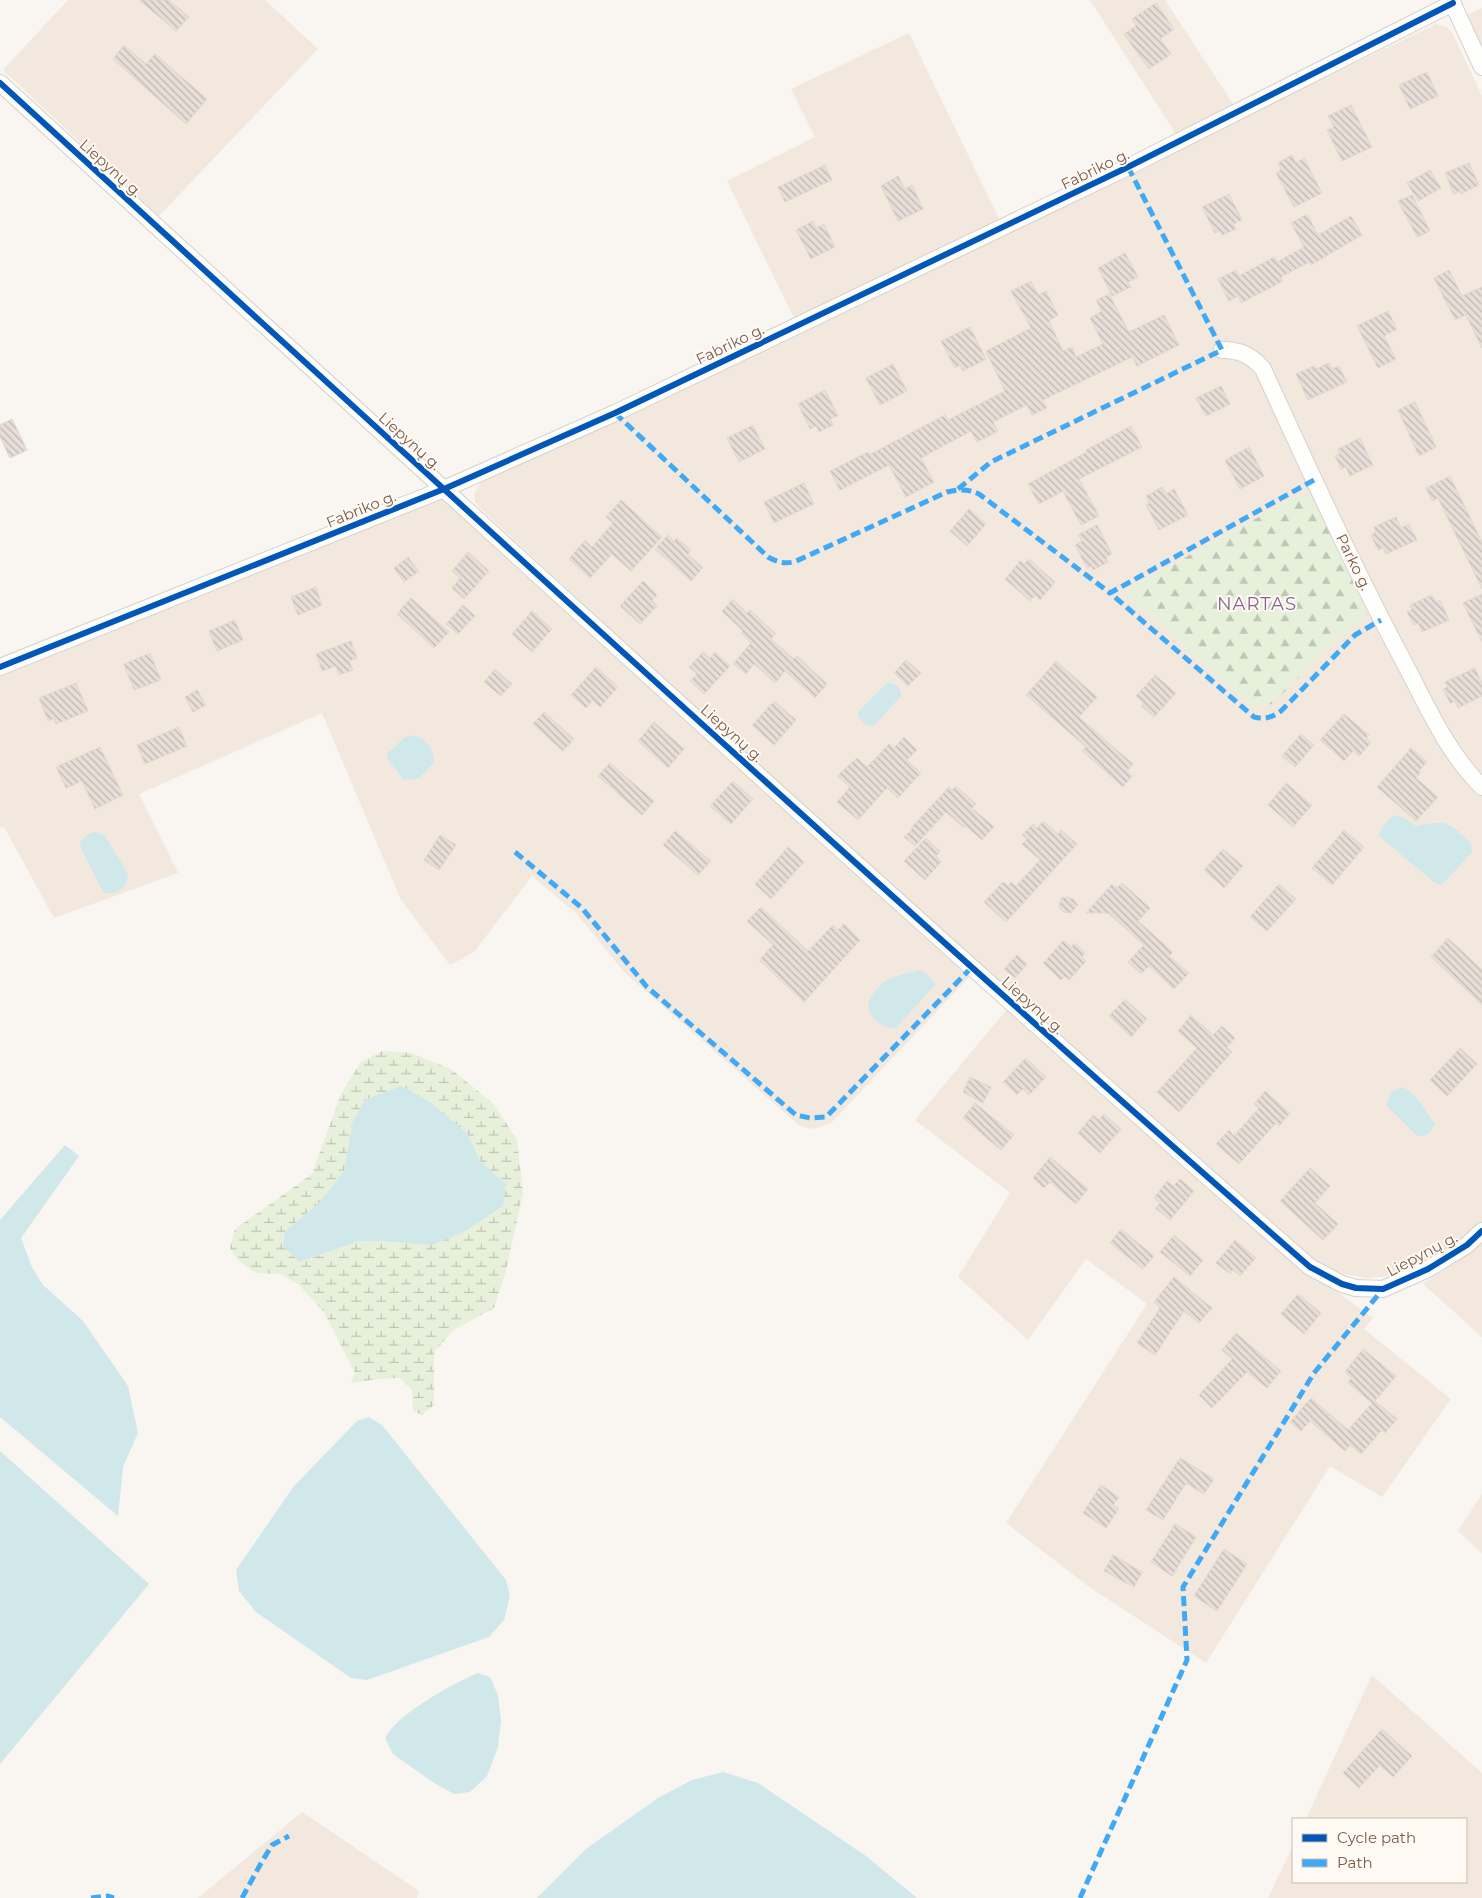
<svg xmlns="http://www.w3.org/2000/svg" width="1482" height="1898" viewBox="0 0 1482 1898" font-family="Montserrat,sans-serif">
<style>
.residential{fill:#f2e8de;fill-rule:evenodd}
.forest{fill:url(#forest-firs)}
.wetland{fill:url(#wetland-marsh);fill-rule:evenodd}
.water{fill:#d0e8ea}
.building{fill:url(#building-back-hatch);stroke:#e2d8d2}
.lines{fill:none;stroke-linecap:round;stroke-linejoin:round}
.street-casing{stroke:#d7d1cb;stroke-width:18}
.street{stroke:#fefefd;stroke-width:16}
.quiet{stroke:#3fa9f5;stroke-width:5;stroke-dasharray:10 5;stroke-linecap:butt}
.cycleway-casing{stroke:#fffaf3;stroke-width:9}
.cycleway{stroke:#0057b8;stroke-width:6}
.labels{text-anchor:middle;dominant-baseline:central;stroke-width:4;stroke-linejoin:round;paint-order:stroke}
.street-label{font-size:15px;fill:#7a5c4d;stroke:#fffaf3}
.quarter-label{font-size:18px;letter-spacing:1px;fill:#846695;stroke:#fffaf3}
</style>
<defs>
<pattern id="forest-firs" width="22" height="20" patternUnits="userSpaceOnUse" patternTransform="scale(1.25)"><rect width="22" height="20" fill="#e7f0db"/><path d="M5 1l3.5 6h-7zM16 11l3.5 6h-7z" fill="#c0c6b4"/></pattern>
<pattern id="wetland-marsh" width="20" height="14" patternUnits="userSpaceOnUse" patternTransform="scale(1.25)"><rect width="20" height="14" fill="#e7f0db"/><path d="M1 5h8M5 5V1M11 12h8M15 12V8" fill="none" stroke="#c0c6b4"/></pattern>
<pattern id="building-back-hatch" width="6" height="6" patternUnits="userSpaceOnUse" patternTransform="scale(1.25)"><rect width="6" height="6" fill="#e6ded7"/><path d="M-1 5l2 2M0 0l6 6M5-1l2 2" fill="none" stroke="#bfb7b1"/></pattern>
</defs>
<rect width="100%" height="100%" fill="#f9f5f0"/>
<g class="residential">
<polygon points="68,0 265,0 318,49 159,216 3,70"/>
<polygon points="1090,0 1165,0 1235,107 1176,134"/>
<polygon points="1482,8 1482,50 1466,15"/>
<path d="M1436 24 1447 27 1453 34 1482 96V1223L1454 1247 1400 1275 1367 1278 1344 1274 1324 1267 1308 1256 1166 1135 805 809 479 507 475 502 474 494 482 481 819 323ZM1301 494 1368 614 1257 707 1243 699 1130 598 1128 592 1131 587Z"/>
<polygon points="909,33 1000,221 794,318 727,181 815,137 791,89"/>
<polygon points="436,499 447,501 969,977 831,1123 814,1129 800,1126 624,972 577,914 532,876 474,952 450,965 401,900 322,713 139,794 178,873 54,918 4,827 0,828 0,675"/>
<polygon points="1007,1009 1210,1190 1325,1283 1373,1318 1364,1329 1451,1399 1382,1497 1330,1466 1206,1663 1092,1589 1006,1523 1147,1304 1086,1259 1028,1340 958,1277 1010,1193 915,1120"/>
<polygon points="1482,1241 1482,1337 1423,1284 1465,1256"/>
<polygon points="1482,1494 1482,1553 1458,1531"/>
<polygon points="1372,1675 1482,1773 1482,1898 1268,1898 1293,1846 1293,1882 1466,1882 1466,1819 1306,1819"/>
<polygon points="302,1812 419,1891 417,1898 198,1898"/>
</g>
<polygon class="forest" points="1301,494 1311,498 1317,504 1371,607 1368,614 1338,639 1272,704 1257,707 1243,699 1130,598 1128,592 1131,587"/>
<path class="wetland" d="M382 1051 411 1053 451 1069 494 1104 517 1140 523 1193 506 1270 494 1308 455 1329 434 1352V1405L422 1415 413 1411 412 1389 399 1378 378 1379 351 1383 355 1373 324 1312 299 1285 281 1274 255 1273 237 1259 230 1248 235 1229 312 1174 341 1094 361 1062ZM401 1086 467 1133 480 1161 506 1184 384 1241H359L299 1262 285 1231 319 1203 344 1171 353 1120 366 1099Z"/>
<g class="water">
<path d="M887 683C895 682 902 688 901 696L874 726 866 725 858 717V712Z"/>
<path d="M416 735C427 740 435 751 434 763L418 779 404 780 388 760 387 754 405 737Z"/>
<path d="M1393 815 1402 817 1416 826C1449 820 1447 821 1471 843L1472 852 1443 884 1440 885 1434 882 1379 836 1381 829Z"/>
<path d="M96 832 105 836 128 874C128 887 115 897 103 892L81 848 80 842C85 836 89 833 96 832Z"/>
<path d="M919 970C927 973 931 977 935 985L896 1028C884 1029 869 1019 868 1006 868 998 877 988 883 983 892 975 907 974 919 970Z"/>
<polygon points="401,1086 430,1102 467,1133 480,1161 506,1184 503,1206 464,1232 432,1245 384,1241 359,1241 299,1262 283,1246 285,1231 319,1203 344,1171 353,1120 366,1099"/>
<path d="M1401 1087C1414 1089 1427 1114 1435 1124 1432 1132 1427 1137 1418 1136L1414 1133 1386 1105 1392 1092Z"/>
<polygon points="65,1145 79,1156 21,1238 32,1267 43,1285 83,1321 128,1386 138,1433 123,1467 118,1516 0,1417 0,1220"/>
<polygon points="369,1417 382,1425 506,1580 510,1595 504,1620 489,1637 367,1680 351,1678 256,1612 239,1591 236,1570 294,1486 357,1421"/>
<polygon points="0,1451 149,1584 0,1764"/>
<path d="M478 1673 490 1677 498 1695 501 1721 498 1747 487 1776 470 1792 454 1794 434 1783 393 1754 385 1738C397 1714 452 1684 478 1673Z"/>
<polygon points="723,1772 758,1783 866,1856 917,1898 537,1898 586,1849 658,1798 692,1780"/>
</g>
<g class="building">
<polygon points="139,0 169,0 189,17 176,31"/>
<polygon points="1156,3 1174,29 1160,39 1171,54 1149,69 1124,34 1136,26 1132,19"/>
<polygon points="124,45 146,64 155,54 207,99 186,124 113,59"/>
<polygon points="1427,72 1438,96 1410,109 1399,85"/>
<polygon points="1351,105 1372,147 1342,161 1327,130 1334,127 1328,116"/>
<polygon points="1292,155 1296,163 1304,158 1322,193 1294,207 1276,173 1281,170 1278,163"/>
<polygon points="1469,163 1479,185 1461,194 1460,191 1454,194 1445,173"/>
<polygon points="825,165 832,180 785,202 778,187"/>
<polygon points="1430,170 1441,188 1418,201 1407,183"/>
<polygon points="898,176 905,189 912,185 923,209 898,221 881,186"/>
<polygon points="1229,194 1242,220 1233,224 1236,229 1222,235 1220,231 1215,233 1202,207"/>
<polygon points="1412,195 1430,231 1417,237 1398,201"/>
<polygon points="1307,214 1318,235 1351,216 1362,235 1311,265 1309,262 1281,277 1283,281 1241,303 1238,296 1229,301 1218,279 1236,270 1239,276 1274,257 1277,262 1304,247 1291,223"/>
<polygon points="813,221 816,228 824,224 835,247 811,259 796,230"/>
<polygon points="1125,253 1138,277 1128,282 1131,287 1112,296 1098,268"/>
<polygon points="1449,270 1462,296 1482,287 1482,348 1466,315 1455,320 1434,278"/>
<polygon points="1031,281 1038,295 1046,291 1058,315 1049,321 1063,351 1072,347 1076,357 1103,344 1090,318 1102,311 1096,300 1109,294 1129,332 1164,315 1179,345 1137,366 1132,357 1043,400 1047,408 1032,415 1027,405 993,422 998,431 977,442 971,431 921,458 934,482 906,497 889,465 840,490 830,471 868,452 869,455 945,415 948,420 1005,391 986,351 1031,328 1011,291"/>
<polygon points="1388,311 1397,329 1384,336 1396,359 1378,368 1357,326"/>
<polygon points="970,327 986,359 963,371 960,365 955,368 941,341"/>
<polygon points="1329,363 1332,369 1339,366 1347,382 1308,400 1296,374 1314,366 1316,369"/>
<polygon points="893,364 907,391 880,405 866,378"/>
<polygon points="1221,386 1230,404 1206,416 1196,398"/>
<polygon points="825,390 838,416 830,419 833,425 819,432 816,426 810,429 798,404"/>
<polygon points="1415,402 1436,447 1419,456 1398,410"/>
<polygon points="12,419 27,450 10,458 0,437 0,425"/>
<polygon points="753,425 765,449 739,462 727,438"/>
<polygon points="1131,426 1142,447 1079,479 1099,516 1081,525 1063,491 1039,504 1028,484 1087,452 1086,450"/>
<polygon points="1360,438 1373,465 1350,476 1346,467 1341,469 1335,456 1340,454 1338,449"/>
<polygon points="1249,447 1264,476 1240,489 1225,460"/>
<polygon points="1450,476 1482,542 1482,589 1438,498 1432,501 1426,488"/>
<polygon points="804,483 814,504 774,523 764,502"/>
<polygon points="1162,487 1166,494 1174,489 1188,515 1159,530 1146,505 1149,503 1146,496"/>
<polygon points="621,500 662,537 631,571 612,554 590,578 569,559 585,540 592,547 613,523 606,517"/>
<polygon points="969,509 986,524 967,546 950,531"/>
<polygon points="1396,517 1401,528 1409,524 1417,540 1386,554 1383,548 1378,550 1371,535 1376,532 1374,527"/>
<polygon points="1097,525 1112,554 1106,557 1108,562 1093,570 1091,566 1087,568 1075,545 1082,541 1078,535"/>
<polygon points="668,535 674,541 677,538 691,550 688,554 703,568 691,581 655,549"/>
<polygon points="468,552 489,571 464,599 452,588 460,578 452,571"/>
<polygon points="408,557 419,571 404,582 394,568"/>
<polygon points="1029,559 1055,582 1040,600 1035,595 1030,601 1005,579 1020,561 1024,564"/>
<polygon points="643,581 657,595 652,600 657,606 640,624 620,606"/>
<polygon points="316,587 322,605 298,615 291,597"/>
<polygon points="1482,594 1482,642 1463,603"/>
<polygon points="1432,595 1436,602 1440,600 1449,620 1422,632 1418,623 1414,625 1407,612 1412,610 1410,605"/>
<polygon points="411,598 449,632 434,648 397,614"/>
<polygon points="733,599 747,613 750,610 776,634 771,639 794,659 797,656 827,684 815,698 785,671 775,683 754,664 746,674 733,664 751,643 741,633 743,631 722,611"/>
<polygon points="463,605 475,616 458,634 446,624"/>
<polygon points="532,611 552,629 532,652 512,634"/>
<polygon points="235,620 243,640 217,651 209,631"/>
<polygon points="351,641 357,658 349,661 353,670 339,675 336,666 322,671 316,654"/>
<polygon points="703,652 710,658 715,652 730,666 704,694 690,681 697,674 689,667"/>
<polygon points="150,653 161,680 134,690 124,664"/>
<polygon points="906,660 921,673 908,686 894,673"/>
<polygon points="1056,661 1097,697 1079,717 1133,764 1127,771 1132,776 1123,787 1082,751 1086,747 1026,695"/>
<polygon points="596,667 618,687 600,707 593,700 586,708 571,695"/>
<polygon points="1475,668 1482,683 1482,696 1458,708 1455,701 1450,703 1443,689 1448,687 1445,682"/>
<polygon points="495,669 512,684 501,696 484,682"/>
<polygon points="1155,675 1176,693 1154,717 1141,706 1144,703 1136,696"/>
<polygon points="76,683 88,711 56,724 54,718 48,721 39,698"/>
<polygon points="197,690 206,705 193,712 185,697"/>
<polygon points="774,701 796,720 774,745 752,725"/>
<polygon points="544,712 574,739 563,751 533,724"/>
<polygon points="1344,714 1369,735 1366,738 1371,743 1359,756 1353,751 1344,761 1320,740"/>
<polygon points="654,722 684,749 668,768 638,741"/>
<polygon points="179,727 187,746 145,764 137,745"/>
<polygon points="1301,734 1314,745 1295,767 1282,756"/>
<polygon points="904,737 917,750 907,760 921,773 898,798 887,788 858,820 837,802 850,787 837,776 857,758 867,767 889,744 894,748"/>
<polygon points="100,747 123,795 95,809 82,781 66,788 56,767"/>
<polygon points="1411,748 1427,762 1419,771 1420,773 1416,778 1438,797 1416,821 1377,787"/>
<polygon points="610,763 654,801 642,815 598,776"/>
<polygon points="733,781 753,799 731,824 710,806"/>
<polygon points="1286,783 1312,805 1293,827 1268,805"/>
<polygon points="956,786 976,804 972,808 994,827 982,840 966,826 964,828 946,812 915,846 904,837 912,829 911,828 949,787 952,790"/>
<polygon points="1043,821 1058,834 1061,830 1077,844 1006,922 984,902 1003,882 1008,886 1011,882 1016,886 1040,860 1022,844 1027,839 1022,835 1033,824 1037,828"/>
<polygon points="1344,830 1364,847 1332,885 1312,868"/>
<polygon points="675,831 711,861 698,875 663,845"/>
<polygon points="440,835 456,845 439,870 424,860"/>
<polygon points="926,838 940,851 936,856 941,862 925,880 904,861"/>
<polygon points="788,847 804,862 771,899 755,884"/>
<polygon points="1223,849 1243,866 1224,888 1204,870"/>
<polygon points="1122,883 1150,908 1138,921 1173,952 1169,956 1189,973 1174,989 1149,966 1141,974 1128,962 1144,945 1108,913 1086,913 1112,884 1117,888"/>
<polygon points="1279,884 1296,899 1267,931 1250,917"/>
<polygon points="1067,897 1073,899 1078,905 1071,913 1063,912 1059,907 1061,898"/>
<polygon points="761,907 808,951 833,925 838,930 844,924 860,940 804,1002 759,960 773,945 747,921"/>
<polygon points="1448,938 1482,970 1482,1005 1431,957"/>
<polygon points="1064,940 1071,947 1075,943 1085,953 1082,957 1086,961 1069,980 1065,976 1061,980 1043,963"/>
<polygon points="1017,955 1027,964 1015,978 1004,969"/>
<polygon points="1125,999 1147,1019 1131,1037 1109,1016"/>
<polygon points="1191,1015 1213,1035 1222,1026 1235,1038 1227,1047 1232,1052 1179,1112 1157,1092 1197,1048 1178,1031"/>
<polygon points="1460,1048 1477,1064 1447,1096 1430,1080"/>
<polygon points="1026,1058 1046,1077 1029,1095 1023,1089 1017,1095 1003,1082"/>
<polygon points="970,1077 991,1087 983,1103 963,1092"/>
<polygon points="1265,1091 1290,1113 1279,1126 1276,1123 1239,1164 1216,1144 1229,1130 1234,1136 1259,1108 1254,1104"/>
<polygon points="975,1103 1014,1135 1001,1150 963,1118"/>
<polygon points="1104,1114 1121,1129 1100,1153 1078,1133 1093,1115 1099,1120"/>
<polygon points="1050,1157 1088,1189 1076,1204 1050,1182 1044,1188 1033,1178"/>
<polygon points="1310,1168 1330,1186 1315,1203 1338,1224 1323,1240 1280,1201"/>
<polygon points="1180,1179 1194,1191 1170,1220 1155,1208 1160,1203 1154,1198 1167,1181 1173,1186"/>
<polygon points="1121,1229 1154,1256 1143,1269 1110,1243"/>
<polygon points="1174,1235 1203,1260 1190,1276 1160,1252"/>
<polygon points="1235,1240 1256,1258 1240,1276 1233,1270 1230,1274 1216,1263"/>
<polygon points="1174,1277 1212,1308 1199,1323 1184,1311 1155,1355 1137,1343 1160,1308 1154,1302"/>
<polygon points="1298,1294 1321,1313 1304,1334 1281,1314"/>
<polygon points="1236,1333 1281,1371 1267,1388 1247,1372 1212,1408 1199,1395 1232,1359 1222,1350"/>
<polygon points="1363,1349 1396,1376 1375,1401 1397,1419 1385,1433 1382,1430 1361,1454 1350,1445 1345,1451 1310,1421 1301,1431 1290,1422 1311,1398 1348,1430 1372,1403 1348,1383 1351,1378 1345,1372"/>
<polygon points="1180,1458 1214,1479 1204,1494 1186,1483 1163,1520 1146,1510"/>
<polygon points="1101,1485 1119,1497 1113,1505 1119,1509 1106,1528 1083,1513"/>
<polygon points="1175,1524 1196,1537 1172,1576 1151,1562"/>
<polygon points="1224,1549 1247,1564 1217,1611 1194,1596"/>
<polygon points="1113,1555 1142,1572 1134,1587 1104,1571"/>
<polygon points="1382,1729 1412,1756 1393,1777 1380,1765 1359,1788 1343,1773"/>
</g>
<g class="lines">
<g class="street-casing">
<g id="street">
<polyline points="1451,0 1482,67"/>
<path d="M0 83C434 480 867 879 1310 1267L1342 1284 1356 1288 1383 1289 1428 1269 1467 1245 1482 1231"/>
<path d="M1222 350C1240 350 1251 355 1263 369 1309 469 1354 569 1406 666 1429 710 1447 752 1482 787"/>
<polyline points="0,667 444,489 615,413 1128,167 1453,3"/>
</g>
</g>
<use href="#street" class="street"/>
<g class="quiet">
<path d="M615 413 768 557C777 562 783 564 794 562L947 492C959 489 968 489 979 494L1110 593"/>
<path d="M1314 480 1110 593 1254 717C1266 720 1272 717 1281 711L1355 635 1381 620"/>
<polyline points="958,489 991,462 1222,350 1128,167"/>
<polyline points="515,852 582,908 647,987 796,1115 810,1118 826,1117 972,967"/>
<polyline points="91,1898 108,1896 114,1898"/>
<polyline points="242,1898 260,1865 272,1845 289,1836"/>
<polyline points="1080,1898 1187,1660 1183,1587 1314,1373 1383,1289"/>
</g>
<g class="cycleway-casing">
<g id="cycleway">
<path d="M0 83C434 480 867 879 1310 1267L1342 1284 1356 1288 1383 1289 1428 1269 1467 1245 1482 1231"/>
<polyline points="0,667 444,489 615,413 1128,167 1453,3"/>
</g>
</g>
<use href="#cycleway" class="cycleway"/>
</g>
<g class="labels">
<g class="street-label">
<text transform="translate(111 168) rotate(42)">Liepynų g.</text>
<text transform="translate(1095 169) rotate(-26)">Fabriko g.</text>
<text transform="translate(730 344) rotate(-26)">Fabriko g.</text>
<text transform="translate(410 441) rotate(42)">Liepynų g.</text>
<text transform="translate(361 509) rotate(-22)">Fabriko g.</text>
<text transform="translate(1354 562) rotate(64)">Parko g.</text>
<text transform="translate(732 733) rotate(42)">Liepynų g.</text>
<text transform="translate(1033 1005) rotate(42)">Liepynų g.</text>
<text transform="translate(1422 1254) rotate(-28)">Liepynų g.</text>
</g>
<g class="quarter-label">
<text x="1257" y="604">NARTAS</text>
</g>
</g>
<rect x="1292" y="1818" width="175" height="65" fill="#fffaf3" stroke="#cabbb1"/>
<rect x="1302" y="1834" width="25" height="8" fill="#0057b8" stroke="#cabbb1"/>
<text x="1337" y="1843" font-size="15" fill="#7a5c4d">Cycle path</text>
<rect x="1302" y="1859" width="25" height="8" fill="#3fa9f5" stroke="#cabbb1"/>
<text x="1337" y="1868" font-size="15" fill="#7a5c4d">Path</text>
</svg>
